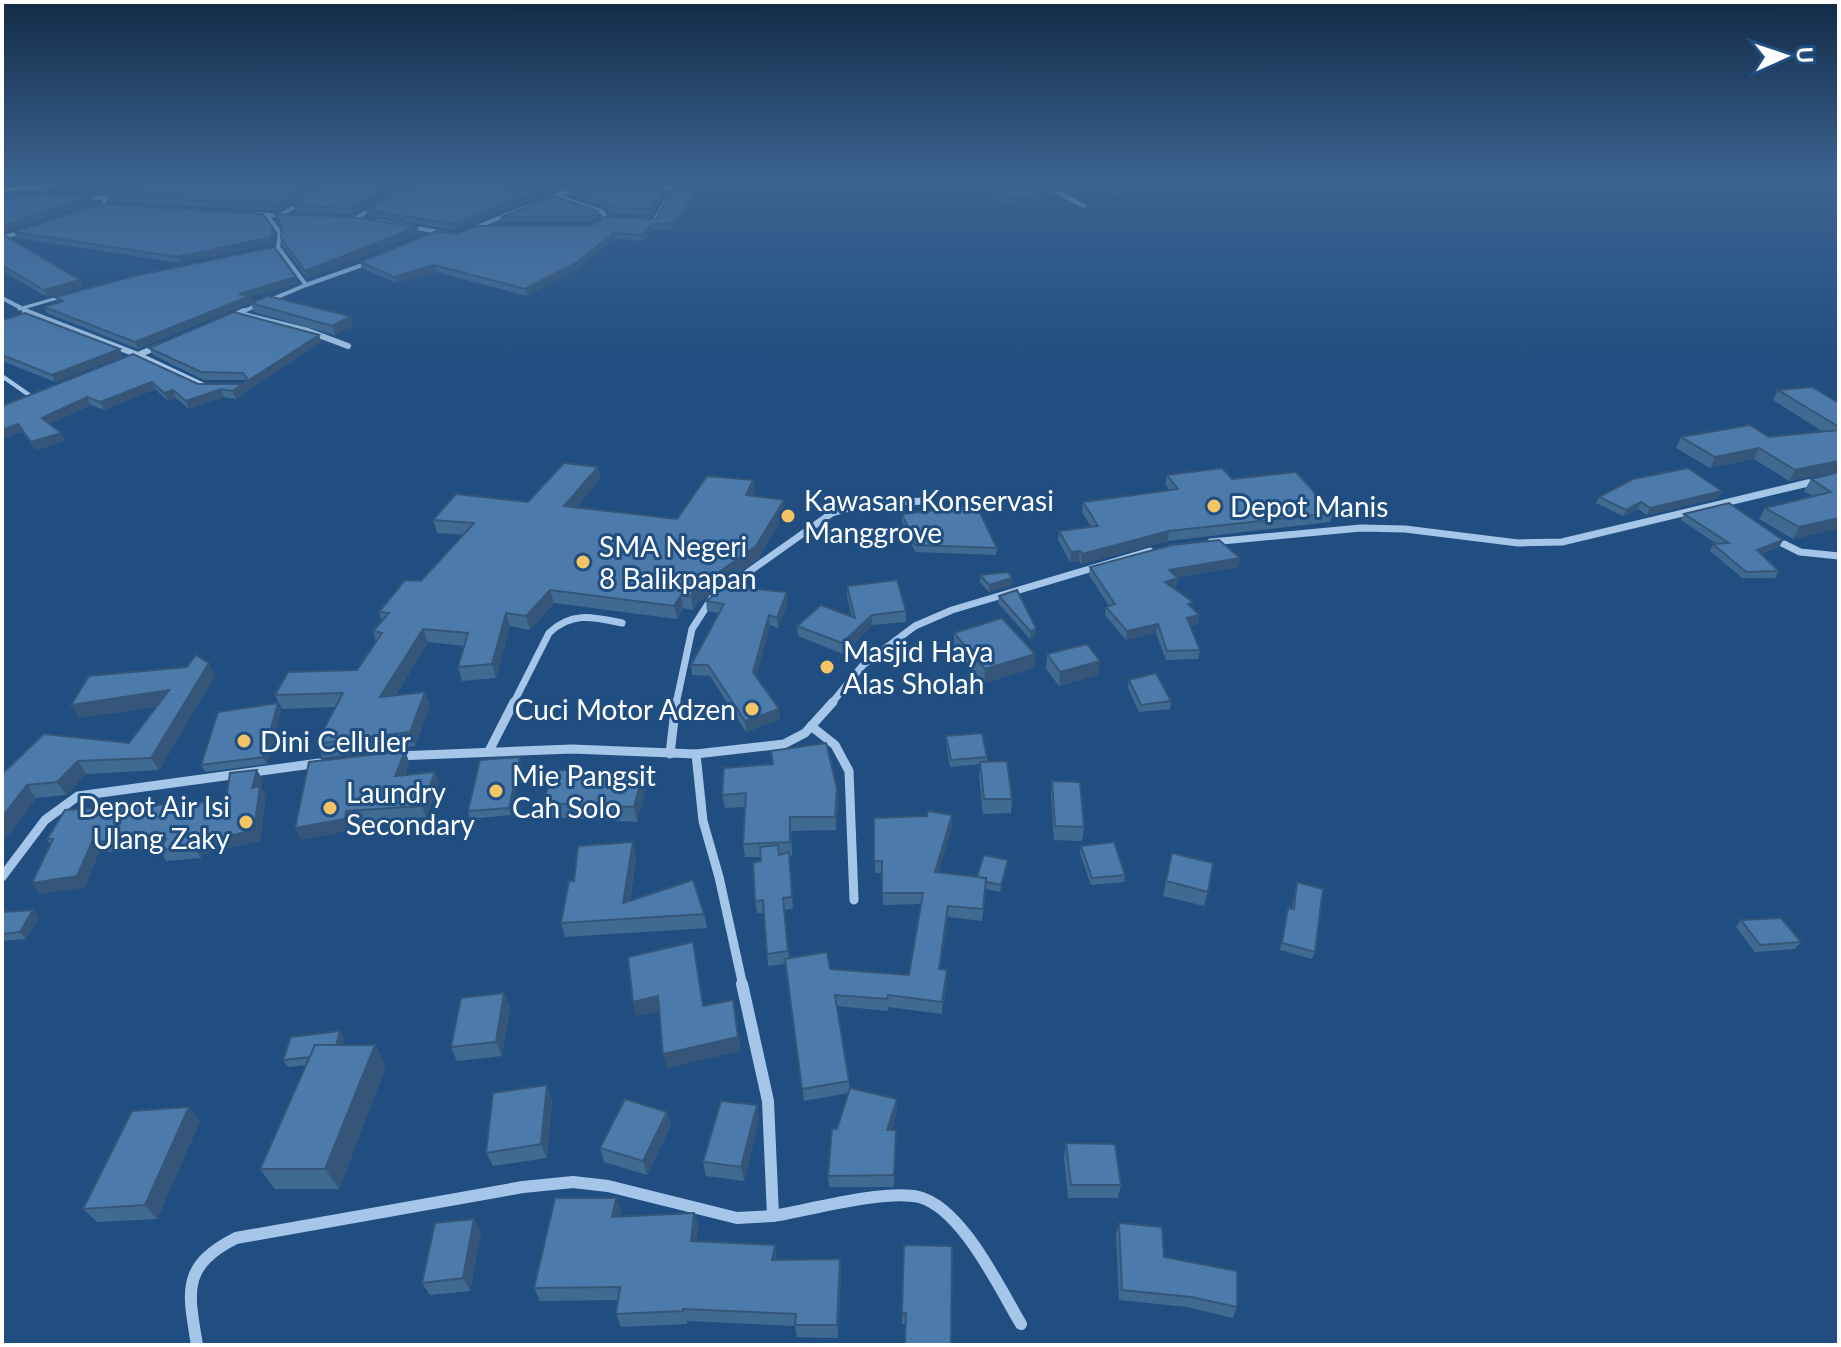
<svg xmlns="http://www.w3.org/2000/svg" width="1841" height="1347" viewBox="0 0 1841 1347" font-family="Lato,sans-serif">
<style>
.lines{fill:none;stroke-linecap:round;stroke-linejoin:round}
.service-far1{stroke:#a5c6e8;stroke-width:3}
.service{stroke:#a5c6e8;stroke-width:4}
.minor-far4{stroke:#a5c6e8;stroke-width:4}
.minor-far3{stroke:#a5c6e8;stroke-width:6}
.minor-far2{stroke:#a5c6e8;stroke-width:7}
.minor-far1{stroke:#a5c6e8;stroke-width:9}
.minor{stroke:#a5c6e8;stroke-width:12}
.wall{fill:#416a93}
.shaded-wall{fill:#355678}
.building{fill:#4c7bab;stroke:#355678;stroke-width:2}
.poi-dot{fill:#f5c565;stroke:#204e80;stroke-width:3}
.labels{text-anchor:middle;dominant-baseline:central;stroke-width:6;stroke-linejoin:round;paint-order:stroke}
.poi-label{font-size:28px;fill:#fff;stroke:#204e80;text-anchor:start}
</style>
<rect width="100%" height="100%" fill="#204e80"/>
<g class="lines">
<polyline class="service-far1" points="19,309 61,297"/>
<polyline class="service" points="2,376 32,397"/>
<g class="minor-far4">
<polyline points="1008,179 1013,183 1055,191 1084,206"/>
<polyline points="2,190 52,186"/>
<polyline points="34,196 61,179"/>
<polyline points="557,196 603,212 605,218 598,224"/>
<polyline points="82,197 106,198 103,205 113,206"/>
<polyline points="547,200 596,179"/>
<polyline points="255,214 285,216"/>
<polyline points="281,215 304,201 312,186"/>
<polyline points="355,219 374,207"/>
<polyline points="378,221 444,233"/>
<polyline points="646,221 655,220 673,189 648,187"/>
<polyline points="472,229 526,207"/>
<polyline points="2,238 24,231"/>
<polyline points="306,285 368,263"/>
<polyline points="2,298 31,313"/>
<polyline points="239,313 306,285 278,247 280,233 267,215"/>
</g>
<g class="minor-far3">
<polyline points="25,311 138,355 206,387"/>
<polyline points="239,314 308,331 348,346"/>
<polyline points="231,317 244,311"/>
<polyline points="138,355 159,346"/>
<polyline points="1799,485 1839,475"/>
</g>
<g class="minor-far2">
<polyline points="1772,538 1800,552 1839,556"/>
<polyline points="1211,542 1361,528 1405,529 1518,543 1562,542 1808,483"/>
<polyline points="733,583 832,513 867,503 928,501"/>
<path d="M513 704 549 633C572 611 593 617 622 623"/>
<polyline points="676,704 692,629 712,598"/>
<polyline points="831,704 863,665 915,626 952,610 1150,551"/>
</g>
<g class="minor-far1">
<polyline points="811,726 835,745 849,771 854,900"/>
<polyline points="489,751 514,702"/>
<polyline points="670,754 676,702"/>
<polyline points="696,754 703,821 719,877 743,986"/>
<polyline points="396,756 572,749 696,754 784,744 805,733 833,702"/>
<polyline points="2,877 45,820 78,796 319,763"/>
</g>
<g class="minor">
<path d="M773 1216C809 1210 886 1189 919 1197 962 1208 1000 1289 1021 1324"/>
<path d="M197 1345C188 1291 181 1266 236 1238L523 1187 573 1182 608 1186 737 1218 773 1216 768 1101 742 984"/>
</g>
</g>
<g class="wall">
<polygon points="63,179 143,179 105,193 55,190 52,184"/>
<polygon points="154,179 412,179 352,214 296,212 294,206 307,198 314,183 313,181 308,183 300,197 278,211 112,201 110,195"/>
<polygon points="419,179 582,179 455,230 368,216 366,210"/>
<polygon points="594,179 716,179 672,230 653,229 643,241 615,239 578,269 527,296 436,272 396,283 362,268 360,262 456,234 591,226 656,219 675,185 673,184 639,181 636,184 637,185 665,193 652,215 609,213 605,207 569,195 568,189"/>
<polygon points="954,179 1009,179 1012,182 1054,191 1054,196 1009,204 980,189 973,190"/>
<polygon points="1021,179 1161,179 1166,182 1165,187 1119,196 1104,188 1070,193 1056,186"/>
<polygon points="275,214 417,227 419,234 307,278 283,246 281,238 282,228"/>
<polygon points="599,216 590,222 502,222 501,217"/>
<polygon points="14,232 275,234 273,243 180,263 17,238"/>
<polygon points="2,235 84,287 47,297 8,274 2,276"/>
<polygon points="298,283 251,297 252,302 138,349 47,313 44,307 58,303 55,297"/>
<polygon points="251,303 350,316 353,325 335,335 254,312"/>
<polygon points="2,318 123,356 55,382 5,362 2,363"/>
<polygon points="319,335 321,342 236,399 224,397 189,409 176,398 168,401 155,389 104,410 91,405 50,424 61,433 65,441 36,450 22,432 2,439 133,354 198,384 243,384 245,380 204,380 153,355 149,348"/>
<polygon points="1778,390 1839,403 1839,471 1789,481 1754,459 1710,468 1676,448 1681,437 1769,437 1822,431 1773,400"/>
<polygon points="598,467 600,479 576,507 677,519 753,480 755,493 753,496 784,500 785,513 758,559 697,603 693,610 683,608 677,619 554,603 530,630 510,626 496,678 462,681 458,667 464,646 428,642 395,696 425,692 430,706 415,746 323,758 316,744 335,707 282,709 275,695 357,670 376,641 373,631 382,621 379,612 421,581 464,535 437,533 433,520 528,502"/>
<polygon points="1839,472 1839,528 1793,539 1759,519 1765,508 1813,496 1804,491 1811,479"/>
<polygon points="1167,475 1232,479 1333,513 1330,522 1168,541 1081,564 1079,561 1070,562 1058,540 1059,531 1091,527 1082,512 1083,502 1170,490 1165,484"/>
<polygon points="1599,497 1718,498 1647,515 1638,509 1623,516 1596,503"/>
<polygon points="902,514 997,548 996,555 915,552 902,521"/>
<polygon points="1684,514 1783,540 1779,547 1761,554 1779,571 1775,578 1742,578 1710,551 1713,544 1717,544 1681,520"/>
<polygon points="1240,558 1238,567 1177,577 1176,587 1174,588 1199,615 1198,624 1190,626 1200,650 1198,659 1166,660 1156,633 1126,640 1105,615 1106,607 1109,606 1089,575 1090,567"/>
<polygon points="980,575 1012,578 1011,585 989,592 980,582"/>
<polygon points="740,577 741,588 787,592 788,602 778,628 770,625 756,676 780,719 746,732 710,676 692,675 691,665 719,613 707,611 706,601"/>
<polygon points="847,586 906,611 906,622 872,625 843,654 798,636 797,626 852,617 847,596"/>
<polygon points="999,596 1036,628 1035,635 1030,639 998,603"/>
<polygon points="954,633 1035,654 1034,668 984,683 954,647"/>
<polygon points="1047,654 1100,661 1098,675 1059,686 1046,669"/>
<polygon points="215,676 159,770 86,774 66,795 36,798 2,843 44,734 129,743 158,706 79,718"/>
<polygon points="1129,680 1171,701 1170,709 1139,712 1128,688"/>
<polygon points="281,710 267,764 205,772 201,765"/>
<polygon points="946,736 987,757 987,761 1012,799 1011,813 983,814 979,776 980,764 950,767 946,743"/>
<polygon points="405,751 409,762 405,775 439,783 426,817 351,823 350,830 301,840"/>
<polygon points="522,764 511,815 470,819 468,811"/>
<polygon points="772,765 838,802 836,830 791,831 792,856 789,856 793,909 784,910 789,958 830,969 909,975 921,904 883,905 882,873 875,873 874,818 952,827 938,873 977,877 1008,860 1007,868 1000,892 986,889 982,921 948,917 940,969 947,970 947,981 942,1014 888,1007 888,1011 837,1006 850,1090 897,1099 897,1111 891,1130 896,1142 894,1187 829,1187 828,1176 837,1129 849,1093 804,1101 786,964 768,966 764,913 757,913 755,901 761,857 745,857 743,844 745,807 725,808 722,795"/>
<polygon points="643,772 646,787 637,822 547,817 542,803"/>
<polygon points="263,780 261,787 266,796 260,841 202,854 201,858 166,861 160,850 99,852 85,887 40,894 32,883 50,844 47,839 226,801"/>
<polygon points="1052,781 1084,827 1082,841 1054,840 1051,795"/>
<polygon points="1081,846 1125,875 1124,882 1091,885 1080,853"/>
<polygon points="1172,853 1208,892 1204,906 1163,896"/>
<polygon points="636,856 630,901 704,914 707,928 565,937 561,923 574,881"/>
<polygon points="1297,882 1315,952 1312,959 1280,950 1286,915 1288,908 1292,909 1295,890"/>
<polygon points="2,912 39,917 26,939 2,941"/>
<polygon points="1741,920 1801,942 1795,949 1755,952 1736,927"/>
<polygon points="504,993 510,1008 502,1056 457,1061 451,1047"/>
<polygon points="340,1031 344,1038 342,1045 375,1045 386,1066 339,1189 275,1189 260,1169 307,1065 288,1067 283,1060"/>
<polygon points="552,1099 547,1158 493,1166 486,1153"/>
<polygon points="757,1105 759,1119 744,1181 706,1176 703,1162"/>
<polygon points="667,1112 671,1125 647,1175 604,1162 600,1148"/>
<polygon points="200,1121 157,1219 97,1222 83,1209"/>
<polygon points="1066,1143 1121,1185 1118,1198 1068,1198 1064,1157"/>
<polygon points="621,1211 620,1216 694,1213 698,1226 696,1242 775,1245 777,1260 840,1259 841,1272 838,1338 797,1337 795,1326 687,1321 687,1324 621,1327 616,1314 618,1300 540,1301 534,1288"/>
<polygon points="474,1219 481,1232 470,1291 430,1295 422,1283"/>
<polygon points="1119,1223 1164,1257 1237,1307 1233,1318 1187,1307 1119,1300 1116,1234"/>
<polygon points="904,1245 951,1345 906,1324 902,1324"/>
</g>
<g class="shaded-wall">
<polygon points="126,179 143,179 105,193 103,187"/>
<polygon points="305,179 312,179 313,181 308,183 300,197 278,211 276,205"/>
<polygon points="401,179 412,179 352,214 350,208"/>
<polygon points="568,179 582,179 455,230 454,224"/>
<polygon points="710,179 716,179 672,230 671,224"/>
<polygon points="1105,182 1104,188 1070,193 1071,187"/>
<polygon points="1166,182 1165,187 1119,196 1120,190"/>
<polygon points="980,184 980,189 973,190 973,185"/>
<polygon points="664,188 665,193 652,215 651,209"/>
<polygon points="1054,191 1054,196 1009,204 1009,198"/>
<polygon points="92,196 95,202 2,233 2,226"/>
<polygon points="598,211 599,216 590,222 590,217"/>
<polygon points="652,224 653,229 643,241 642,235"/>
<polygon points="417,227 419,234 307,278 305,271"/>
<polygon points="273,228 275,234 273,243 180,263 177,257"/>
<polygon points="614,233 615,239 578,269 527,296 525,289"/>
<polygon points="434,265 436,272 396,283 394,277"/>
<polygon points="5,267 8,274 2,276 2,268"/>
<polygon points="296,277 298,283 251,297 252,302 138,349 135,342 239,294"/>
<polygon points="80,280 84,287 47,297 44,290"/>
<polygon points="350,316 353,325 335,335 332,326"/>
<polygon points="319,335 321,342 236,399 232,391"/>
<polygon points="120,349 123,356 55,382 52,375"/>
<polygon points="152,382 155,389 104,410 100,402"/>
<polygon points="221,389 224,397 189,409 186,401"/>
<polygon points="173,390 176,398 168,401 164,393"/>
<polygon points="87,397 91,405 46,426 42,418"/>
<polygon points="18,424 22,432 2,439 2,430"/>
<polygon points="61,433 65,441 36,450 31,442"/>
<polygon points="1759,448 1754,459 1710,468 1715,457"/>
<polygon points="1839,461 1839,471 1789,481 1795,470"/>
<polygon points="598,467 600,479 567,519 564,506"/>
<polygon points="753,480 755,493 747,508 746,495"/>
<polygon points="1722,491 1718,498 1647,515 1650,508"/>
<polygon points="784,500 785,513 758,559 697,603 693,610 691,596 695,589"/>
<polygon points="1641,502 1638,509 1623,516 1626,510"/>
<polygon points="1839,518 1839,528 1793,539 1799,527"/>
<polygon points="1169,531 1168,541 1081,564 1082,554"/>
<polygon points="1783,540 1779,547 1753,557 1757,550"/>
<polygon points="1080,551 1079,561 1070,562 1071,552"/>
<polygon points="1240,558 1238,567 1168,579 1169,570"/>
<polygon points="740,577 741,587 735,598 734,587"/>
<polygon points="1012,578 1011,585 989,592 989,585"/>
<polygon points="1178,578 1176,587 1164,591 1165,582"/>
<polygon points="550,590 554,603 530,630 526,616"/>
<polygon points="787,592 788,602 778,628 777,618"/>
<polygon points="681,595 683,608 677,619 674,606"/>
<polygon points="506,613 510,626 496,678 492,664"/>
<polygon points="769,615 770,625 754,682 753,672"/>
<polygon points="872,615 872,625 843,654 842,643"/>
<polygon points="1199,615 1198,624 1186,627 1187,618"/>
<polygon points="1158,624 1156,633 1126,640 1127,631"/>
<polygon points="1036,628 1035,635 1030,639 1031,632"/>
<polygon points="423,629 428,642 385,711 380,697"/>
<polygon points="1035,654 1034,668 984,683 985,669"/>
<polygon points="1100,661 1098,675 1059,686 1060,672"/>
<polygon points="209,663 215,676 159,770 151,758"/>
<polygon points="169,690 176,703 79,718 71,705"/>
<polygon points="425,692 430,706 415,746 410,732"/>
<polygon points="278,703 281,710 267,764 263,757"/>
<polygon points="779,709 780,719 746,732 745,721"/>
<polygon points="405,751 409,762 400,787 395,776"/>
<polygon points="520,757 522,764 511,815 509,808"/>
<polygon points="78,761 86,774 66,795 57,782"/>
<polygon points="257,770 263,780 261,787 266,796 260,841 202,854 201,858 194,847 196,844 252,788"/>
<polygon points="435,772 439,783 426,817 422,806"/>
<polygon points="643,772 646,787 637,822 634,807"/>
<polygon points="27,785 36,798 2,843 2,817"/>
<polygon points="837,788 838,802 836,830 835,817"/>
<polygon points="346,811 351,823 350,830 301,840 295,828"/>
<polygon points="952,815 952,827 935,884 935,872"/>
<polygon points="92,842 99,852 85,887 40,894 32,883"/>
<polygon points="633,842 636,856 627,917 623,903"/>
<polygon points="1008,860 1007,868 1000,892 1001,885"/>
<polygon points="948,906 948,917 938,980 939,969"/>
<polygon points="33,910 39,917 26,939 20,932"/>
<polygon points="947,970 947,981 942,1014 942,1002"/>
<polygon points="504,993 510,1008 502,1056 496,1042"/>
<polygon points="658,996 662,1011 636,1016 633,1002"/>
<polygon points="733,1000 741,1051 667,1068 663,1054"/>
<polygon points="340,1031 344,1038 338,1061 334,1054"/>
<polygon points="375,1045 386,1066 339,1189 325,1169"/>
<polygon points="547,1085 552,1099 547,1158 541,1144"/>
<polygon points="897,1099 897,1111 888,1142 887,1130"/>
<polygon points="757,1105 759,1119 744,1181 741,1167"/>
<polygon points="189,1107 200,1121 157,1219 145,1205"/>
<polygon points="667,1112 671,1125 647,1175 643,1161"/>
<polygon points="616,1198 621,1211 617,1230 612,1217"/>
<polygon points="694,1213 698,1226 695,1254 691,1241"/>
<polygon points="474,1219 481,1232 470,1291 463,1278"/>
<polygon points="775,1245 777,1258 775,1273 772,1260"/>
<polygon points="840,1259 841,1272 838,1338 837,1325"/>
</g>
<g class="building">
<polygon points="63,179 126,179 103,187 52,184"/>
<polygon points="154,179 305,179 298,192 276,205 110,195"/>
<polygon points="314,179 401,179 350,208 294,206 307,198 315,181"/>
<polygon points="419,179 568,179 454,224 366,210"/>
<polygon points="594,179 634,179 637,185 664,188 651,209 608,207 604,202 568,189"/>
<polygon points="674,179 710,179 671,224 652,224 642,235 614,233 576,263 525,289 434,265 394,277 360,262 437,231 456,234 476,226 591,226 605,217 656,219 677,182"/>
<polygon points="963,179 1009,179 1012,182 1054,191 1009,198 980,184 973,185"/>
<polygon points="1051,179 1161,179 1166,182 1120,190 1105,182 1071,187 1056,180"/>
<polygon points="39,193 92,196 2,226 2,200"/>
<polygon points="554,196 598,211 590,217 501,217"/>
<polygon points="101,204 263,214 273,228 271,237 177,257 14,232"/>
<polygon points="275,214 352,217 417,227 305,271 281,238 282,225"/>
<polygon points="2,235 4,235 80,280 44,290 5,267 2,268"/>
<polygon points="274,247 296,277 239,294 250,296 135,342 44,307 63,301 55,297 134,276"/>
<polygon points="268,296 350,316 332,326 251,303"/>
<polygon points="234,312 319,335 232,391 221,389 186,401 173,390 164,393 152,382 100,402 87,397 42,418 61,433 31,442 18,424 2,430 2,406 133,354 198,384 243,384 247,378 243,373 201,372 149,348"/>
<polygon points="25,313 120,349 52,375 2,355 2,318 6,319"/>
<polygon points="1812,387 1839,403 1839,427 1778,390"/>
<polygon points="1750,425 1769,437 1839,430 1839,461 1795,470 1759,448 1715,457 1681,437"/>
<polygon points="564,463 598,467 564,506 677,519 707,476 753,480 746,495 784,500 756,546 695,589 691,596 681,595 674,606 550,590 526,616 506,613 492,664 458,667 468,633 423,629 380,697 425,692 410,732 316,744 343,693 275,695 288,672 357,670 382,633 373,631 389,613 379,612 405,580 421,581 474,523 433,520 456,494 528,502"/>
<polygon points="1222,468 1232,479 1296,472 1333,513 1169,531 1082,554 1080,551 1071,552 1059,531 1098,526 1083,502 1178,489 1167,475"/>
<polygon points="1688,468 1722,491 1650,508 1641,502 1626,510 1599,497 1633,479"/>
<polygon points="1839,472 1839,518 1799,527 1765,508 1831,492 1811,479"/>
<polygon points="1729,503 1783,540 1757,550 1779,571 1746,572 1713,544 1729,543 1684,514"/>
<polygon points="976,505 997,548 915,545 902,514"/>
<polygon points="1219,540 1240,558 1169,570 1178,578 1165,582 1193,602 1188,604 1199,615 1187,618 1200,650 1167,651 1158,624 1127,631 1106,607 1115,604 1090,567 1172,545"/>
<polygon points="1008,572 1012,578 989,585 980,575"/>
<polygon points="740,577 734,587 787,592 777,618 769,615 753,672 779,709 745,721 708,665 691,665 724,604 706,601"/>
<polygon points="897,580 906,611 872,615 842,643 797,626 821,605 855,618 847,586"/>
<polygon points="1017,590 1036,628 1031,632 999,596"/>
<polygon points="1002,618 1035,654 985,669 954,633"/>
<polygon points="1087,644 1100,661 1060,672 1047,654"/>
<polygon points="196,655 209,663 151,758 78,761 57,782 27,785 2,817 2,774 44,734 129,743 169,690 71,705 89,676 187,667"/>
<polygon points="1156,673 1171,701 1141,705 1129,680"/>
<polygon points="278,703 263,757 201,765 218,712"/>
<polygon points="982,733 987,757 951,760 946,736"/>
<polygon points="826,743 837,788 835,817 790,817 790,842 743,844 746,793 722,795 724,768 773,764 771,751"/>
<polygon points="405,751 395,776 435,772 422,806 346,811 345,819 295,828 309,762"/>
<polygon points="520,757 509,808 468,811 480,760"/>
<polygon points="1007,761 1012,799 984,799 980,762"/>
<polygon points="257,770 252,788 260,786 254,830 196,844 194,847 160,850 166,839 92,842 77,876 32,883 53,839 47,839 65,810 226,801 230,773"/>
<polygon points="555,770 643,772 634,807 542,803"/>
<polygon points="1052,781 1080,782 1084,827 1055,826"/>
<polygon points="928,811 952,815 935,872 986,878 983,909 948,906 939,969 947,970 942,1002 888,995 887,999 835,995 849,1081 802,1089 785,959 827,952 830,969 909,975 923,893 882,893 882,861 874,861 874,818 927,816"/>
<polygon points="633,842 623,903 693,880 704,914 561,923 569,881 574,881 578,846"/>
<polygon points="1114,842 1125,875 1092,878 1081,846"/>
<polygon points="778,845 779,855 789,852 792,897 783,898 788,951 767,954 763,900 755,901 753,863 761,861 760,847"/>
<polygon points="1172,853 1213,863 1208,892 1166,881"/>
<polygon points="984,855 1008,860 1001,885 986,882 986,878 977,877"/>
<polygon points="1297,882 1323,889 1315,952 1282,943 1288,908 1294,909"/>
<polygon points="33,910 20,932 2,934 2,912"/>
<polygon points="1781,918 1801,942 1760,945 1741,920"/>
<polygon points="693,942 703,1006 733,1000 738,1037 663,1054 658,996 633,1002 628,957"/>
<polygon points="504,993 496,1042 451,1047 461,998"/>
<polygon points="340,1031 336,1045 315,1045 310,1057 283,1060 291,1037"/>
<polygon points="315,1045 375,1045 325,1169 260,1169"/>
<polygon points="547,1085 541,1144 486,1153 493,1093"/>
<polygon points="850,1088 897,1099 887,1130 896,1130 894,1175 828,1176 832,1129 837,1129"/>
<polygon points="625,1099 667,1112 643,1161 600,1148"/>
<polygon points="721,1101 757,1105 741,1167 703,1162"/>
<polygon points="189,1107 145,1205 83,1209 132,1111"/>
<polygon points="1066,1143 1115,1144 1121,1185 1071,1185"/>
<polygon points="555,1198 616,1198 612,1217 694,1213 691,1241 775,1245 772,1260 840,1259 837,1325 795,1325 796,1314 683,1309 683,1311 616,1314 620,1287 534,1288"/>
<polygon points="474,1219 463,1278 422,1283 435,1223"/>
<polygon points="1119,1223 1162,1227 1164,1257 1237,1271 1237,1307 1191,1297 1122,1290"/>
<polygon points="904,1245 952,1246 951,1345 905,1345 906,1313 902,1313"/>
</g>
<linearGradient id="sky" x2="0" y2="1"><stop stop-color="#122b46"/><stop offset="0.49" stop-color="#3c6391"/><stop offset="1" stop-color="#3c6391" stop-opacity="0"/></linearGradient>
<rect width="1841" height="368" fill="url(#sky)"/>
<g class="poi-dot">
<circle cx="1214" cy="506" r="8"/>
<circle cx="788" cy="516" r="8"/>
<circle cx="583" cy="562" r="8"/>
<circle cx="827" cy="667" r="8"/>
<circle cx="752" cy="709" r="8"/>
<circle cx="244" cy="741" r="8"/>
<circle cx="496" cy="791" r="8"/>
<circle cx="330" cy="808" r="8"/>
<circle cx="246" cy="822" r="8"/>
</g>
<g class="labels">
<g class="poi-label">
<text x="804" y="500">Kawasan Konservasi<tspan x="804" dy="32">Manggrove</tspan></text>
<text x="1230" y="506">Depot Manis</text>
<text x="599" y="546">SMA Negeri<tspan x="599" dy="32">8 Balikpapan</tspan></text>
<text x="843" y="651">Masjid Haya<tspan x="843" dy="32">Alas Sholah</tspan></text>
<text x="736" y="709" text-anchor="end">Cuci Motor Adzen</text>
<text x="260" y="741">Dini Celluler</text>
<text x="512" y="775">Mie Pangsit<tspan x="512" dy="32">Cah Solo</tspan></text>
<text x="346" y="792">Laundry<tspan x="346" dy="32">Secondary</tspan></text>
<text x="230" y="806" text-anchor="end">Depot Air Isi<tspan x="230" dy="32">Ulang Zaky</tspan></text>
</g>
</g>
<rect width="1841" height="1347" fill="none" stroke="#ffffff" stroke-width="8"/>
<g transform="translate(1785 56) rotate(87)" stroke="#204e80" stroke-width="6" paint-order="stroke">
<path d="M0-6L14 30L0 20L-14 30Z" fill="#ffffff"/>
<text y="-12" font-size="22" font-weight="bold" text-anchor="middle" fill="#ffffff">U</text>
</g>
</svg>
